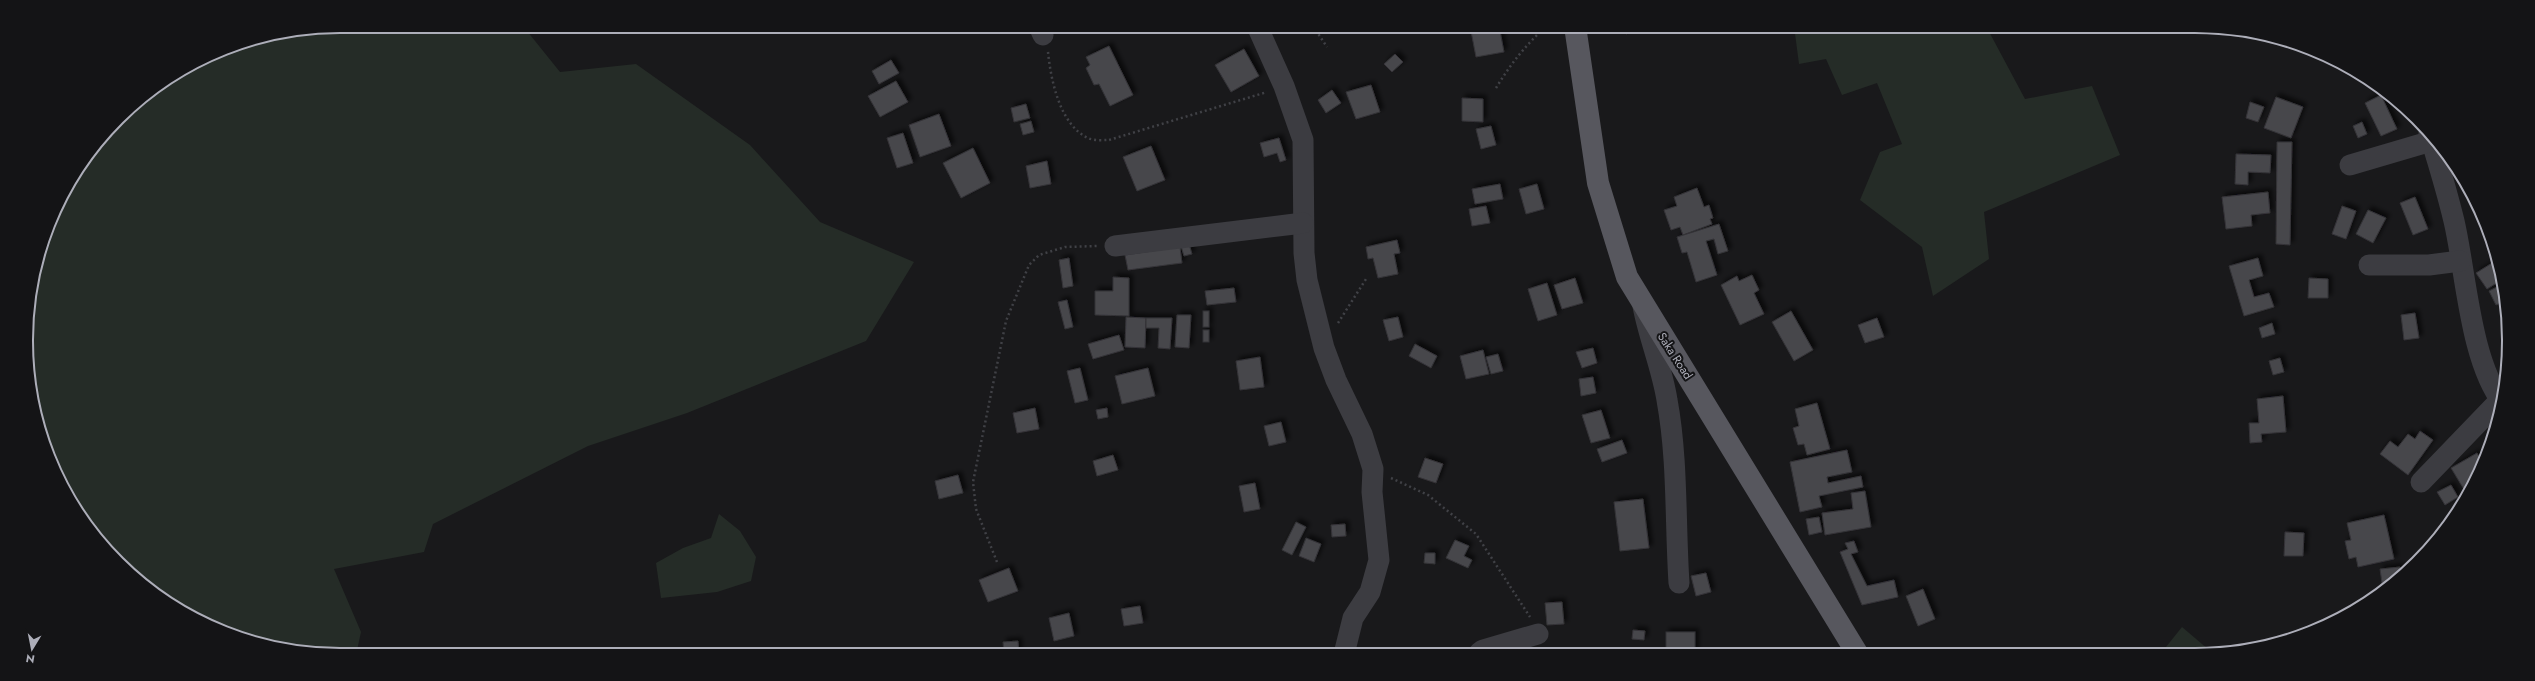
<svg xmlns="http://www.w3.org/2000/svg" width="2535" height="681" viewBox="0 0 2535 681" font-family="Jost,sans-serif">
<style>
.green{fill:#252c27}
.building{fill:#46464b;stroke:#343337;filter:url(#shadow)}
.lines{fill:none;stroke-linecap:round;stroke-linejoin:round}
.path{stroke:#404146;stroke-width:2.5;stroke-dasharray:2 3;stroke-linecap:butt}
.minor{stroke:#3c3c41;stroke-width:21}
.major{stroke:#57575e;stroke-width:22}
.labels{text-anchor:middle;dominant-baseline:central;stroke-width:4;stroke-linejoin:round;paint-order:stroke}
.street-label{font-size:12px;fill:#adaeb9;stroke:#141416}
.rim{fill:none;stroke:#adaeb9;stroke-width:2}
</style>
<defs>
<filter id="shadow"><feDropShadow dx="3.5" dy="-3.5" stdDeviation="2" flood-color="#0009"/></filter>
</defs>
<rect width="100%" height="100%" fill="#19191b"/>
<g class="green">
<polygon points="340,26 523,26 560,72 636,64 750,145 820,222 914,262 866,341 687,413 588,446 433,524 424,552 334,569 361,632 356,655 279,649 220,631 166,602 91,532 58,479 37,422 27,320 37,259 58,202 91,149 133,104 220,50 279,32"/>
<polygon points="1794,26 1986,26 2025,99 2092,86 2120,155 1984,212 1989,259 1933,296 1922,247 1860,200 1880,152 1902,144 1877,83 1842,95 1826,59 1799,64"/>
<polygon points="719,514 740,531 756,557 751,581 717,592 661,598 656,563 683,548 711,538"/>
<polygon points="2182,627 2209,650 2209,652 2162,652"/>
</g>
<g class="building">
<polygon points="1470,26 1499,26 1504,52 1476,57"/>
<polygon points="1624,26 1654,26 1626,34"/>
<polygon points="1109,46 1133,95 1110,106 1099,84 1094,85 1086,68 1090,65 1086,57"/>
<polygon points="1244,49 1259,76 1231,92 1215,65"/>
<polygon points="1395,54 1403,62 1392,72 1384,64"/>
<polygon points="891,60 899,73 879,84 872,71"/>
<polygon points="896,81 908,102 880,117 868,96"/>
<polygon points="1371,85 1380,112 1356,119 1346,92"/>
<polygon points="1332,90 1341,103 1326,113 1318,100"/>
<polygon points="2381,95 2397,129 2381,136 2365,103"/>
<polygon points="2276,97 2303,107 2291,138 2264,128"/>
<polygon points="1462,98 1483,99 1483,122 1462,121"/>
<polygon points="2250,102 2264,107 2258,122 2246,118"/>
<polygon points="1026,104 1030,118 1014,122 1011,108"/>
<polygon points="939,114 951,146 920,157 909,125"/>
<polygon points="1031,121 1034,132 1023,135 1020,124"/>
<polygon points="2362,122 2367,134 2358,138 2353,126"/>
<polygon points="1491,126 1496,145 1481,149 1476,129"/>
<polygon points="903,133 913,163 897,168 887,138"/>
<polygon points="1279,138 1286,160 1280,162 1277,153 1264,157 1260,143"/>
<polygon points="2277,142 2292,142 2290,245 2276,244"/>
<polygon points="1151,146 1165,180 1137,191 1123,157"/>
<polygon points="973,148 990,183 961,198 943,163"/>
<polygon points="2236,154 2271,155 2270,173 2248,172 2248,185 2235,184"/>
<polygon points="1047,161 1051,184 1030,188 1026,166"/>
<polygon points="1500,184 1503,199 1475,204 1472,189"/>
<polygon points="1537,184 1544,209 1526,214 1519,189"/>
<polygon points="1697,188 1704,207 1709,205 1713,218 1710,219 1712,224 1683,235 1680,227 1671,230 1664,210 1677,206 1674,197"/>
<polygon points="2268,192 2270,213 2251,215 2252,226 2226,229 2222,197"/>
<polygon points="2415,197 2428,229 2413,235 2400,203"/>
<polygon points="1486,206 1490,223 1472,226 1469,209"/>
<polygon points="2342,206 2356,211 2346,239 2332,234"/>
<polygon points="2368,210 2386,218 2373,243 2356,234"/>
<polygon points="1719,224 1728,251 1718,254 1714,239 1706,241 1717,275 1696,282 1687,252 1682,253 1677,237"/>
<polygon points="2486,229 2488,229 2493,246 2492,246"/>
<polygon points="1397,240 1400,253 1394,254 1398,274 1378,278 1373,258 1368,259 1366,247"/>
<polygon points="1189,244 1192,254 1184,256 1181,246"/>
<polygon points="1180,247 1182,263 1128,270 1125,255"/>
<polygon points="1069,258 1073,286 1063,288 1059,260"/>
<polygon points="2258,258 2263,276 2249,280 2254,297 2269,293 2274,307 2244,316 2229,266"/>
<polygon points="2497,260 2503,279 2487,289 2476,273"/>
<polygon points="1752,275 1759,290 1754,293 1764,314 1740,325 1721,285 1737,276 1739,281"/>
<polygon points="1113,277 1129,278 1129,316 1095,315 1095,291 1113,291"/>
<polygon points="1575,278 1583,303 1562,309 1554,285"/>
<polygon points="2309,278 2328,279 2328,298 2308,298"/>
<polygon points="1547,283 1557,315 1538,321 1528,289"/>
<polygon points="2503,284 2505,301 2496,305 2489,291"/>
<polygon points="1234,288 1236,302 1207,305 1205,291"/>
<polygon points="1067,300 1073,327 1065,329 1058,302"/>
<rect x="1203" y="311" width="6" height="16"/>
<polygon points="1791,311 1813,350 1794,361 1772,322"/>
<polygon points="2415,313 2419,338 2404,340 2401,315"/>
<polygon points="1177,315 1191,315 1189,348 1175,347"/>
<polygon points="1126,317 1146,318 1145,348 1125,347"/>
<polygon points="1398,317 1403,337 1389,341 1383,320"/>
<polygon points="1146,318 1172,318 1170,349 1158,348 1159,328 1146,328"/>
<polygon points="1877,318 1884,337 1865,343 1858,325"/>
<polygon points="2272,323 2275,334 2262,338 2259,328"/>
<rect x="1203" y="330" width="6" height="12"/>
<polygon points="1119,335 1124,350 1093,359 1088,344"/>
<polygon points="1415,344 1437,356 1431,368 1409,356"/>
<polygon points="1593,348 1597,363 1582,368 1576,352"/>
<polygon points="1483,350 1489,374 1466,379 1460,356"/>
<polygon points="1498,354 1503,371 1491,374 1486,357"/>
<polygon points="1260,357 1264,387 1240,390 1236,361"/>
<polygon points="2280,358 2284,372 2273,375 2269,361"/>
<polygon points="1080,368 1088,400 1075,403 1067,371"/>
<polygon points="1148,368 1155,396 1122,404 1115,376"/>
<polygon points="1593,377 1596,393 1581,396 1579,379"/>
<polygon points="2283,396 2286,432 2261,434 2262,442 2250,443 2249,423 2259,423 2257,399"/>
<polygon points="1817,403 1830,449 1807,455 1804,444 1798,445 1793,428 1799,426 1795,409"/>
<polygon points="1035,408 1039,429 1017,433 1013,413"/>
<polygon points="1107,408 1108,417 1098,419 1096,410"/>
<polygon points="1601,410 1610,438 1591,443 1582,415"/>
<polygon points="1281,422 1286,442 1269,446 1264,426"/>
<polygon points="2420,431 2433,440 2408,475 2380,454 2390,441 2398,447 2408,434 2415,439"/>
<polygon points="1622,440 1627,453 1602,462 1597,449"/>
<polygon points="1847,450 1852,472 1827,477 1828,483 1861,476 1863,487 1819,496 1822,507 1800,512 1790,462"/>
<polygon points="2477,453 2481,460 2468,496 2451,468"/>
<polygon points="1113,455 1118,470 1097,476 1093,461"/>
<polygon points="1425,458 1443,464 1436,483 1418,477"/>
<polygon points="958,475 963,493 939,499 935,481"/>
<polygon points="1255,483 1260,509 1244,512 1239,486"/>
<polygon points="2451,485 2458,497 2445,505 2437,492"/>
<polygon points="1865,491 1871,527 1825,535 1822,513 1853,509 1851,493"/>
<polygon points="1643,499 1649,548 1620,551 1614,502"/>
<polygon points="2384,515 2394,559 2358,567 2356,557 2349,559 2345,541 2351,540 2347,523"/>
<polygon points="1819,517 1822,532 1809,535 1806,519"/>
<polygon points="1296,522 1306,527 1292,555 1282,550"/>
<polygon points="1345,524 1346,536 1332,537 1331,525"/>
<polygon points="2285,532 2304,533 2303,556 2284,556"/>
<polygon points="1306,538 1321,544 1314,562 1299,556"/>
<polygon points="1455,540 1469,546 1464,556 1472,560 1468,568 1446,558"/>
<polygon points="1854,541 1858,552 1851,554 1867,586 1894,580 1898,597 1862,605 1840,552 1848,549 1845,543"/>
<polygon points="1425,553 1435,553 1435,564 1424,563"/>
<polygon points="2400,567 2402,577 2383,590 2380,569"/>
<polygon points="1009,568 1018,591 988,602 979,580"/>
<polygon points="1706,573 1711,592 1696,596 1691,576"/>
<polygon points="1923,589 1935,619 1918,626 1906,596"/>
<polygon points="1562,602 1564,624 1547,625 1545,603"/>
<polygon points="1140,606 1143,623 1124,626 1121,609"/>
<polygon points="1069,613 1074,636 1054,641 1049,618"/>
<polygon points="1633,630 1645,631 1644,640 1632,639"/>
<rect x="1666" y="632" width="29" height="21"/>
<polygon points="1018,641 1019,654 1004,654 1003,642"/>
</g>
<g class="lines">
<g class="path">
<polyline points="852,26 854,31"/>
<polyline points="1313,26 1327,47"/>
<path d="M1048 52C1051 81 1060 125 1088 138 1094 141 1103 140 1109 140L1267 92"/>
<path d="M1496 88C1510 65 1526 44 1547 26"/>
<polyline points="1338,323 1366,279"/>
<polyline points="1391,478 1428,495 1476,534 1530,617"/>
<polyline points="997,562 976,509 973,482 1006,321 1029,265 1039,255 1065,247 1097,246"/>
</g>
<g class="minor">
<polyline points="1039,26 1043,35"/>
<polyline points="1257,26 1284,86 1303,140 1304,253 1307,280 1324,348 1336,380 1362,434 1373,469 1372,492 1379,560 1370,592 1353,618 1344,654"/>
<path d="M2429 133C2438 162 2447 192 2454 221 2466 272 2470 361 2503 403"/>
<polyline points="2350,165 2435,140"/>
<polyline points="1115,246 1303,223"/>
<polyline points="2369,265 2429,265 2460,261"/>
<path d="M1643 306C1649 338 1662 368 1667 400 1678 460 1675 522 1679 583"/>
<polyline points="2421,482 2500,400"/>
<polyline points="1479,653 1483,650 1538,634"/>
</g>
<polyline class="major" points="1575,26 1598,183 1627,277 1857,653"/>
</g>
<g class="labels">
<g class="street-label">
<text transform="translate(1675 356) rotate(57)">Saka Road</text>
</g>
</g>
<path d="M0 0H2535V681H0ZM340 33H2195A307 307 0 0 1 2502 340V341A307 307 0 0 1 2195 648H340A307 307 0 0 1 33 341V340A307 307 0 0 1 340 33Z" fill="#141416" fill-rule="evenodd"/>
<path class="rim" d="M340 33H2195A307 307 0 0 1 2502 340V341A307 307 0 0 1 2195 648H340A307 307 0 0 1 33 341V340A307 307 0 0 1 340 33Z"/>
<g transform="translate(32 649) rotate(190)" stroke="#141416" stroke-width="3" paint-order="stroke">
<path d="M0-3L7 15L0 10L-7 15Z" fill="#adaeb9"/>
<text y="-6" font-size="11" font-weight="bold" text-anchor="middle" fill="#adaeb9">N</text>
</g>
</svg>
